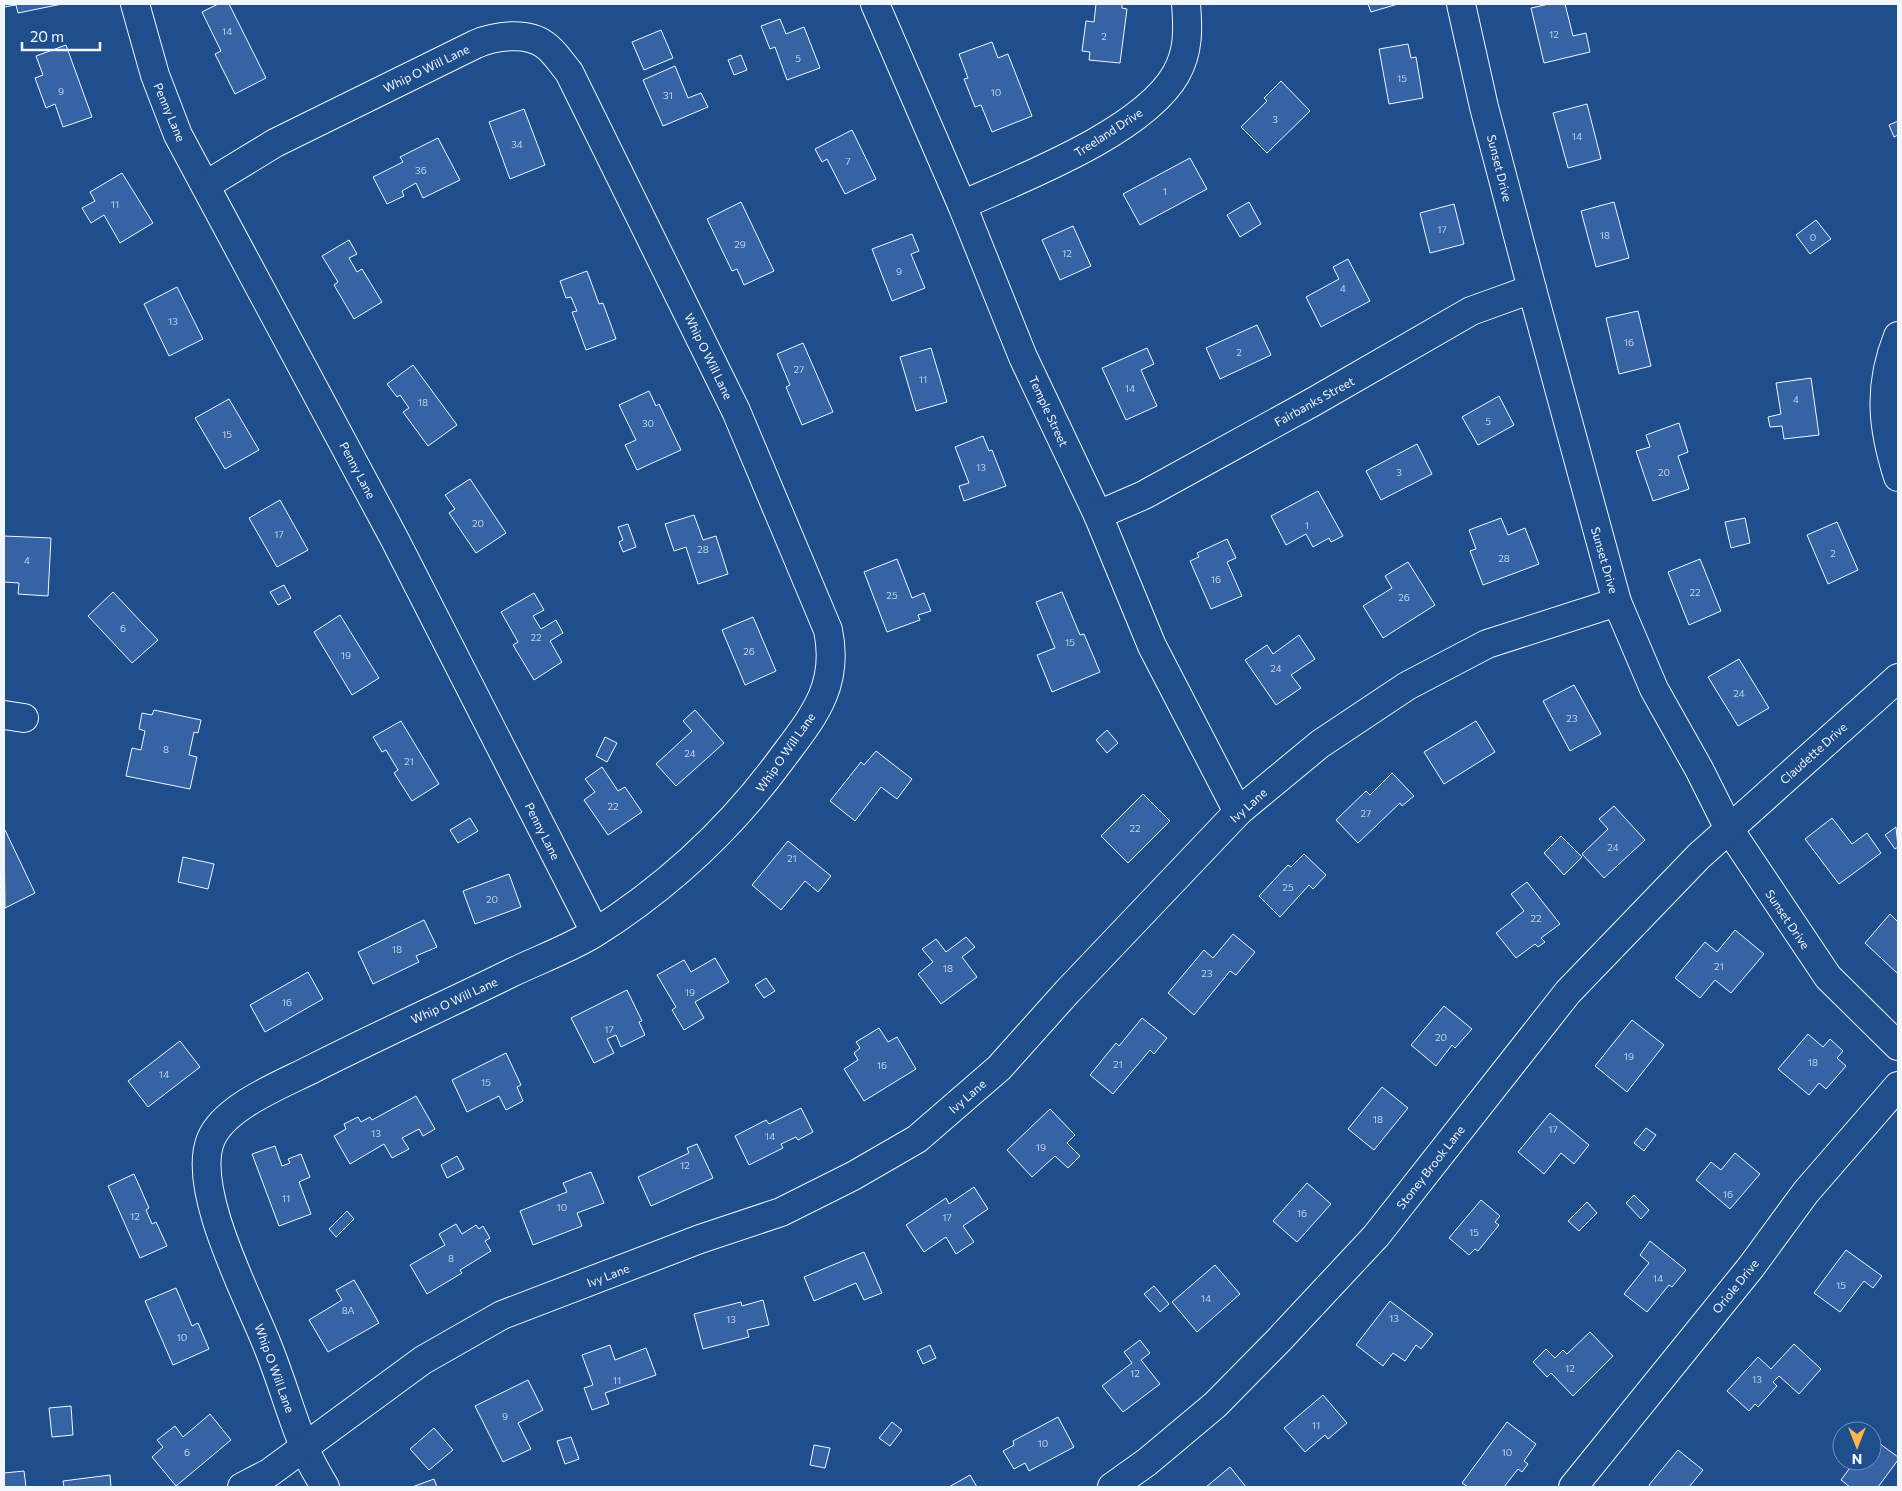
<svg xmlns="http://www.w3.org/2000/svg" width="1902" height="1491" viewBox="0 0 1902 1491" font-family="Commissioner,sans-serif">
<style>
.building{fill:#3563a3;stroke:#f2f6ff}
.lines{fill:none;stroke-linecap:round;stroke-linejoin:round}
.minor-casing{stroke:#f2f6ff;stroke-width:30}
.minor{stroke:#1f4e8c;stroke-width:28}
.labels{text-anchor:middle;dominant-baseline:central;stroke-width:4;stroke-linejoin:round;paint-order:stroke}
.number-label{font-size:10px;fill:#c3d1e8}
.street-label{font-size:12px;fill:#f2f6ff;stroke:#1f4e8c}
</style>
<rect width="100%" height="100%" fill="#1f4e8c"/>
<g class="building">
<polygon points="4,4 62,4 18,13 16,5 4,7"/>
<polygon points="218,4 229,4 266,78 235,94 215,54 221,51 202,12"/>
<polygon points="1096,4 1122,4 1122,8 1127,9 1120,63 1089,60 1090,52 1082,51 1086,21 1094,22"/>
<polygon points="1368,4 1398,4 1371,12"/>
<polygon points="1549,4 1565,4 1573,36 1586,33 1590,52 1544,63 1531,8"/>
<polygon points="780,19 786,34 804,27 820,68 787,80 775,47 770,49 761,26"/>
<polygon points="661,30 673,58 644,70 632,42"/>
<polygon points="992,42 998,58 1008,54 1032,116 992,132 981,105 975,107 964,79 968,78 959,54"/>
<polygon points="1408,44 1411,58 1416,57 1423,98 1389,104 1379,49"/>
<polygon points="66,45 92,117 63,127 55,104 46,108 35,78 43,75 36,56"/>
<polygon points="741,55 747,70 734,75 728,60"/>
<polygon points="675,66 688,98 701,93 708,107 663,126 643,80"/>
<polygon points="1281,81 1310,111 1267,153 1241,127 1267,101 1264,98"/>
<polygon points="1587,104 1601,159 1568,168 1553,113"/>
<polygon points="524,109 545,165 510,179 489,122"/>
<polygon points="1898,121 1898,135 1894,137 1889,125"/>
<polygon points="852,130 876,179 845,194 827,159 822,162 815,149"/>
<polygon points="438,138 460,180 423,198 416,183 402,191 404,196 387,204 373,177 403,162 400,157"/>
<polygon points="1190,158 1207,189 1140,225 1123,194"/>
<polygon points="122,173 153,223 120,243 104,215 91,223 82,208 95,201 90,192"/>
<polygon points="741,202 774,271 744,285 737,269 732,271 707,219"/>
<polygon points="1249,202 1261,224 1240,237 1227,215"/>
<polygon points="1614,202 1629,258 1596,267 1581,211"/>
<polygon points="1454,204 1464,244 1430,253 1420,213"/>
<polygon points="1816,220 1831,239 1810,254 1796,235"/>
<polygon points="1073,226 1091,266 1060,280 1042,240"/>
<polygon points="912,234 919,251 911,254 925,288 892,301 872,249"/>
<polygon points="349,240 357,254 349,258 357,272 362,269 382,302 354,319 334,285 338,282 322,256"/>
<polygon points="1348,259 1370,301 1321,327 1306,297 1339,279 1333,267"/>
<polygon points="587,271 599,304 603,303 616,339 586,350 572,312 577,311 571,297 566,298 560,281"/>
<polygon points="177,287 203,339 169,356 144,304"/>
<polygon points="1638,311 1651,366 1619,374 1606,318"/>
<polygon points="1257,325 1271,355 1220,379 1206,348"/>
<polygon points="803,343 833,412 802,425 786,387 790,385 777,354"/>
<polygon points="931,348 947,402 916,411 900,357"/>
<polygon points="1147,348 1154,364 1141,370 1157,406 1126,420 1102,368"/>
<polygon points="413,365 457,425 428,446 403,412 409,408 400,395 397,397 387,384"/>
<polygon points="1811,378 1819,435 1784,439 1782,426 1770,427 1768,417 1781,414 1776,383"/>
<polygon points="649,391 656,406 659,404 681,450 637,470 625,445 636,440 619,405"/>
<polygon points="1499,396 1514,425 1478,445 1462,417"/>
<polygon points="229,399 259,450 225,469 195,418"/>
<polygon points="1679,423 1688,452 1678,456 1689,489 1653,501 1636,451 1650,447 1646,435"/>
<polygon points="983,436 989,451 992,450 1006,486 964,501 959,486 969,483 955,447"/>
<polygon points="1417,444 1432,474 1381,500 1366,471"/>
<polygon points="470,479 506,533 476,553 449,513 455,509 445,495"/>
<polygon points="1318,491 1343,536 1331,542 1329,538 1313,547 1306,534 1286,545 1271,516"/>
<polygon points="280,500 308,550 277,567 249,518"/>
<polygon points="694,515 703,540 716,536 728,574 698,584 686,547 674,551 665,524"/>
<polygon points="1501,518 1508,535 1525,528 1539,564 1483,585 1470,551 1476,549 1469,530"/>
<polygon points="1745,518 1750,543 1731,548 1725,522"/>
<polygon points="1837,522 1858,570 1828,584 1807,535"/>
<polygon points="628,524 636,547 623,552 619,542 623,540 618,527"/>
<polygon points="4,536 51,538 48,596 18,594 19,583 4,582"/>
<polygon points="1227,539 1236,558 1227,562 1242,596 1211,609 1190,561 1199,557 1197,553"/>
<polygon points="897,559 912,598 924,593 931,611 918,615 920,620 887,632 864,572"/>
<polygon points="1700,559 1721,611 1689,625 1668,572"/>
<polygon points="1408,562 1435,605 1383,638 1363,606 1392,588 1385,576"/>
<polygon points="284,585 291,598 278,605 270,592"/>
<polygon points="113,592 158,640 132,663 88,616"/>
<polygon points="1062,592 1080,635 1084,634 1100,672 1052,692 1037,655 1055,648 1036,602"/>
<polygon points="534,593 544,610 533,616 541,629 556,620 563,633 550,641 562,662 534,680 513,645 518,642 501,612"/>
<polygon points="340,615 379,678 352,695 314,632"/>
<polygon points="753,617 776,671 745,685 722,630"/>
<polygon points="1299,635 1315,659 1291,675 1301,688 1276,705 1245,660 1267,645 1273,654"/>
<polygon points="1739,659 1769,708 1738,726 1708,677"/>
<polygon points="1574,685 1601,734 1570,751 1543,701"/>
<polygon points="154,710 201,720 198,733 194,732 189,755 197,757 190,789 126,776 132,748 141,750 145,731 139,729 142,713 152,715"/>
<polygon points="695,710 724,743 676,786 656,764 692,731 683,721"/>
<polygon points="401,721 439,784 412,801 394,773 398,770 386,750 382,752 373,737"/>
<polygon points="1476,721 1495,752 1444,784 1424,752"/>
<polygon points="1107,730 1118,743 1107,753 1096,740"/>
<polygon points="605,737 617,743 607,762 596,756"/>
<polygon points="876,751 912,779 897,799 881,787 855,821 830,801 861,762 864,765"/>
<polygon points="602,767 618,791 625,787 642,812 608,835 584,800 595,792 585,779"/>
<polygon points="1392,773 1414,796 1402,806 1400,803 1358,843 1336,820 1366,791 1370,795"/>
<polygon points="1143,794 1170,821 1128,863 1101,836"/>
<polygon points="1614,806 1645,840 1604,878 1582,854 1608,829 1599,819"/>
<polygon points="470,818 478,831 458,843 450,830"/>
<polygon points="1832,818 1852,844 1867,833 1881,853 1839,884 1805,839"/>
<polygon points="1896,827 1898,847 1895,849 1885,835"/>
<polygon points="5,830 35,893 5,908 4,831"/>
<polygon points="1561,836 1582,857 1564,875 1544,853"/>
<polygon points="788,841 831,876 818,892 805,881 781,910 752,885"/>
<polygon points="1304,854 1326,875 1313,889 1309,885 1280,917 1259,896 1288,865 1291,867"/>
<polygon points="183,857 214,864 208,889 178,882"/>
<polygon points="509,874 521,907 475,924 463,891"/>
<polygon points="1527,882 1560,924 1541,938 1545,942 1538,947 1535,944 1516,958 1496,933 1524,911 1511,894"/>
<polygon points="1890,914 1898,922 1898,974 1865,943"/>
<polygon points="424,920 437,947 416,956 419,962 373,984 358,952"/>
<polygon points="1735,930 1764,954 1731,993 1715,980 1700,998 1675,978 1705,942 1717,952"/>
<polygon points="1233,934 1255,952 1236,975 1230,971 1194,1015 1168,993 1204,950 1213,958"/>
<polygon points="966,937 975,947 962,957 977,977 941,1004 918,974 933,962 922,949 936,939 946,952"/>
<polygon points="715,958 729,982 695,1002 704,1018 684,1030 672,1010 676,1007 657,975 684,960 691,972"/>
<polygon points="308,972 323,999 265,1032 250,1005"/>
<polygon points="766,978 775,991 764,998 755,985"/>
<polygon points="627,990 642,1021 639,1022 645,1035 621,1047 616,1035 607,1039 614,1053 594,1063 571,1018"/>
<polygon points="1444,1006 1472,1029 1455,1048 1452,1045 1436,1066 1411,1045"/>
<polygon points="1142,1018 1167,1038 1154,1054 1150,1050 1113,1094 1090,1075 1116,1043 1119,1046"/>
<polygon points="1632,1020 1664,1045 1627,1092 1595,1066"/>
<polygon points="879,1028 888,1042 897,1037 916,1069 864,1101 844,1069 858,1060 854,1053 860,1048 856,1042"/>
<polygon points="1808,1034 1823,1047 1830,1039 1843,1051 1837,1058 1846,1066 1826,1089 1819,1083 1809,1095 1778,1069"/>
<polygon points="180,1041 200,1067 148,1107 128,1081"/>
<polygon points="506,1053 521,1085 517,1087 523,1101 506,1110 499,1096 467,1112 452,1080"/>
<polygon points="1382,1087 1408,1108 1374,1150 1348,1129"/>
<polygon points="416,1096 435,1129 423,1136 419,1129 402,1138 409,1149 392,1158 384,1144 350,1164 334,1136 346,1129 344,1124 358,1117 361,1122 370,1117 372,1120"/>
<polygon points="801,1108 813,1132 798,1140 796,1137 781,1144 783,1148 749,1165 735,1136 766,1120 769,1124"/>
<polygon points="1050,1109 1075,1135 1067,1143 1080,1156 1068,1168 1055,1156 1032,1177 1007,1150"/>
<polygon points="1550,1113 1589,1145 1574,1164 1561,1153 1544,1174 1518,1152"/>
<polygon points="1646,1128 1656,1135 1644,1151 1634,1143"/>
<polygon points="697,1144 713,1178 651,1206 638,1177 689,1153 687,1148"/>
<polygon points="275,1146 282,1166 290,1163 288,1159 301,1154 310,1177 299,1182 311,1214 279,1226 252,1154"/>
<polygon points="1735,1153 1760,1174 1730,1209 1696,1180 1711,1162 1721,1170"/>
<polygon points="457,1156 464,1169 447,1178 441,1165"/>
<polygon points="591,1172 604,1203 577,1213 582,1226 533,1245 520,1211 567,1192 563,1183"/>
<polygon points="134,1174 149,1208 146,1210 152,1224 156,1222 167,1246 140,1258 108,1186"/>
<polygon points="1307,1183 1331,1204 1297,1242 1273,1221"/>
<polygon points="974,1187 988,1209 963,1226 974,1242 956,1254 946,1237 924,1252 906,1225 946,1198 949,1204"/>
<polygon points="1634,1195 1649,1210 1641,1219 1626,1203"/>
<polygon points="1481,1200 1500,1216 1495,1222 1499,1225 1478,1251 1475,1249 1469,1255 1449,1238"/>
<polygon points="1587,1202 1597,1213 1579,1231 1568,1221"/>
<polygon points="347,1211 354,1219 336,1237 329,1229"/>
<polygon points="456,1224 462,1234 476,1225 479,1229 483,1226 490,1238 485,1241 491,1251 460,1270 462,1273 427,1294 410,1265 445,1245 439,1234"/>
<polygon points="1650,1241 1686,1270 1672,1287 1669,1285 1647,1312 1624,1294 1649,1263 1640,1255"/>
<polygon points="1846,1250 1882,1276 1873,1288 1864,1281 1840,1312 1814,1293"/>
<polygon points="864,1252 882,1293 864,1300 856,1283 814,1301 804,1277"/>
<polygon points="1215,1265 1240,1294 1197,1332 1172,1302"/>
<polygon points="354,1280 379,1323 328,1352 309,1320 342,1300 336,1290"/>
<polygon points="1154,1286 1169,1304 1160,1312 1144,1294"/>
<polygon points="176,1288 192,1326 198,1323 209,1349 173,1365 145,1301"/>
<polygon points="763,1300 769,1325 747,1330 749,1337 703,1349 694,1314 741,1302 742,1306"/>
<polygon points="1390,1301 1433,1334 1421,1349 1416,1345 1405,1361 1393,1353 1383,1366 1356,1345"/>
<polygon points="1590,1332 1613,1356 1573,1396 1551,1373 1547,1377 1533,1362 1546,1349 1555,1358 1563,1350 1567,1354"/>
<polygon points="1140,1340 1150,1353 1141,1360 1160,1384 1123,1412 1102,1386 1132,1363 1124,1352"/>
<polygon points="1794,1344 1821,1369 1799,1394 1779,1376 1773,1382 1777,1386 1758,1407 1755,1404 1749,1411 1727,1391 1758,1357 1771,1369"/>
<polygon points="610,1345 615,1360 646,1348 656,1375 605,1393 609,1404 592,1410 584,1388 593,1385 582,1355"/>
<polygon points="930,1345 936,1358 923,1364 917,1351"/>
<polygon points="528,1380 543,1410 518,1423 531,1449 503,1462 475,1406"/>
<polygon points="1323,1395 1347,1423 1328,1439 1325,1435 1305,1452 1284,1428"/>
<polygon points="71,1406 73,1435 52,1437 49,1408"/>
<polygon points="210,1414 231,1440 176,1486 152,1457 163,1447 157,1440 175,1426 183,1437"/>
<polygon points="1058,1417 1074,1447 1029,1471 1025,1463 1014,1469 1003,1451 1014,1445 1013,1441"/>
<polygon points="892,1422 902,1430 890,1446 879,1438"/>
<polygon points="1507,1422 1536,1444 1524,1461 1528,1464 1522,1472 1518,1469 1504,1487 1468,1487 1462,1483"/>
<polygon points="434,1428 453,1450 429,1470 410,1449"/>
<polygon points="571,1437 579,1459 565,1464 557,1441"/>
<polygon points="1872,1438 1898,1457 1898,1460 1878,1487 1850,1487 1841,1480 1855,1461 1872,1461"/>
<polygon points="814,1445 830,1448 825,1468 810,1465"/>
<polygon points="1678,1450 1703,1470 1689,1487 1651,1487 1649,1485"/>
<polygon points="1230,1467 1246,1487 1206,1487"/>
<polygon points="24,1471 26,1487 4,1487 4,1473"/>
<polygon points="110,1475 111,1487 64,1487 63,1481"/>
<polygon points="970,1475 977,1487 949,1487"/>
<polygon points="434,1479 437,1487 412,1487"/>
</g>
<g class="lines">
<g class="minor-casing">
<g id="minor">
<polyline points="135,4 155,75 178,135 394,538 595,932"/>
<polyline points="875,4 962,205 1023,357 1098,515 1152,646 1238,812"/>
<polyline points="1461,4 1484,107 1532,289 1617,602 1654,689 1699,769 1729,829 1828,977 1898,1046"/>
<path d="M206 185 275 143 476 44C495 36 527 31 545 45 555 52 561 63 569 72L736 411 828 630C840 687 812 718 780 761 729 830 666 888 593 934 568 949 538 960 511 973 446 1005 379 1035 314 1068 283 1084 225 1106 211 1139 190 1189 249 1298 268 1347 281 1379 290 1412 303 1444 308 1459 317 1473 325 1487"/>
<path d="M962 205C1022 178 1143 132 1176 74 1189 51 1188 28 1186 4"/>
<path d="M1898 336C1878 386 1882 427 1898 477"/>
<polyline points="1098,515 1144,495 1313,402 1471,311 1532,289"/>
<polyline points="4,715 24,718"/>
<polyline points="242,1487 269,1473 423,1360 502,1315 700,1239 781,1212 853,1176 917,1139 999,1068 1067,992 1239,811 1320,744 1407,686 1487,644 1617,602"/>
<polyline points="1112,1487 1147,1462 1215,1405 1278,1341 1376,1236 1568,992 1699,856 1898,678"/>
<polyline points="1573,1487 1751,1267 1806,1192 1898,1086"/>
</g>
</g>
<use href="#minor" class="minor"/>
</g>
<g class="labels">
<g class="number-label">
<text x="227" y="31">14</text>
<text x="1554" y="34">12</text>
<text x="1104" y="36">2</text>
<text x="798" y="58">5</text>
<text x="1402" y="78">15</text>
<text x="61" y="91">9</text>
<text x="996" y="92">10</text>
<text x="668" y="95">31</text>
<text x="1275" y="119">3</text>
<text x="1577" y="136">14</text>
<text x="517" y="144">34</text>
<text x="848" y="161">7</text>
<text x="421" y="170">36</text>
<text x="1165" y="191">1</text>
<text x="115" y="204">11</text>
<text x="1442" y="229">17</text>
<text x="1605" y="235">18</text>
<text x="1813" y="237">0</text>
<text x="740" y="244">29</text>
<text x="1067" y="253">12</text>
<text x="899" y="271">9</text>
<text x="1343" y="288">4</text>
<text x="173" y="321">13</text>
<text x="1629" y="342">16</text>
<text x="1239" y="352">2</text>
<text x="799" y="369">27</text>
<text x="923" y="379">11</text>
<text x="1130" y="388">14</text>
<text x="1796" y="399">4</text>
<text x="423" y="402">18</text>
<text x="1488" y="421">5</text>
<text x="648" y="423">30</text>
<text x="227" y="434">15</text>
<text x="981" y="467">13</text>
<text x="1399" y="472">3</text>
<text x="1664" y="472">20</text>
<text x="478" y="523">20</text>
<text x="1307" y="525">1</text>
<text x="279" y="534">17</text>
<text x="703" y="549">28</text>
<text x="1833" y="553">2</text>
<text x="1504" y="558">28</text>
<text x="27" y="560">4</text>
<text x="1216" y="579">16</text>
<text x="1695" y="592">22</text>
<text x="892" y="595">25</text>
<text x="1404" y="597">26</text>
<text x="123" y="628">6</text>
<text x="536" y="637">22</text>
<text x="1070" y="642">15</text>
<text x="749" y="651">26</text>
<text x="346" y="655">19</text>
<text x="1276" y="668">24</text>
<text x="1739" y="693">24</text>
<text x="1572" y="718">23</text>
<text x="166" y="749">8</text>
<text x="690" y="753">24</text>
<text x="409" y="761">21</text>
<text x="613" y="806">22</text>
<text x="1366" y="813">27</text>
<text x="1135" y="828">22</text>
<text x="1613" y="847">24</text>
<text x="792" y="858">21</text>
<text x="1288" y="887">25</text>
<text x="492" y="899">20</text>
<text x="1536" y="918">22</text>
<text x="397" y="949">18</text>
<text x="1719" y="966">21</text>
<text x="948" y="968">18</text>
<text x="1207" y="973">23</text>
<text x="690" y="992">19</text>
<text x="287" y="1002">16</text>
<text x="609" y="1029">17</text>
<text x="1441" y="1037">20</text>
<text x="1629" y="1056">19</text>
<text x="1813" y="1062">18</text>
<text x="1118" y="1064">21</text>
<text x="882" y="1065">16</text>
<text x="164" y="1074">14</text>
<text x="486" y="1082">15</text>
<text x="1378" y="1119">18</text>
<text x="1553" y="1129">17</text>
<text x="376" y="1133">13</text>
<text x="770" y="1136">14</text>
<text x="1041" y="1147">19</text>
<text x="685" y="1165">12</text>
<text x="1728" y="1194">16</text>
<text x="286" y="1198">11</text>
<text x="562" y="1207">10</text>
<text x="1302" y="1213">16</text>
<text x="135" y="1216">12</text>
<text x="947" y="1217">17</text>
<text x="1474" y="1232">15</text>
<text x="451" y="1258">8</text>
<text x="1658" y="1278">14</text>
<text x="1841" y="1285">15</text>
<text x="1206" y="1298">14</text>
<text x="348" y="1310">8A</text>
<text x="1394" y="1318">13</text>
<text x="731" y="1319">13</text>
<text x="182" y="1337">10</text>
<text x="1570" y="1368">12</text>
<text x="1135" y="1373">12</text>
<text x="1757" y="1379">13</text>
<text x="617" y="1380">11</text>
<text x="505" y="1416">9</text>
<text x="1316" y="1425">11</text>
<text x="1043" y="1443">10</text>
<text x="187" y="1452">6</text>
<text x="1507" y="1452">10</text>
</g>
<g class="street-label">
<text transform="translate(426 68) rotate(-26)">Whip O Will Lane</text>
<text transform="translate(170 112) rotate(67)">Penny Lane</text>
<text transform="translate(1108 132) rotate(-33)">Treeland Drive</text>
<text transform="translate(1500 168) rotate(76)">Sunset Drive</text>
<text transform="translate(709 356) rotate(64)">Whip O Will Lane</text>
<text transform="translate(1314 401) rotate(-29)">Fairbanks Street</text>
<text transform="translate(1049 411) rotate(65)">Temple Street</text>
<text transform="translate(358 470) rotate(62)">Penny Lane</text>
<text transform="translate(1605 560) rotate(74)">Sunset Drive</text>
<text transform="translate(785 752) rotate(-55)">Whip O Will Lane</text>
<text transform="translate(1813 753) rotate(-42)">Claudette Drive</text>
<text transform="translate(1248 805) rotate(-42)">Ivy Lane</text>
<text transform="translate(543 831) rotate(63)">Penny Lane</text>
<text transform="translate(1788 919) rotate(56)">Sunset Drive</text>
<text transform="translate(454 1000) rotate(-25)">Whip O Will Lane</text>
<text transform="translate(967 1096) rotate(-41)">Ivy Lane</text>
<text transform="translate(1430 1167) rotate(-52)">Stoney Brook Lane</text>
<text transform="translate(608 1275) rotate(-21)">Ivy Lane</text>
<text transform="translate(1735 1286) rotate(-51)">Oriole Drive</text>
<text transform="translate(275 1368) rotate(70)">Whip O Will Lane</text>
</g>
</g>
<rect width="1902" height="1491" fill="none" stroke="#f2f6ff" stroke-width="10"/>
<g transform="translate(1857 1446) rotate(180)"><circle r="24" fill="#1f4e8c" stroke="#7391ba"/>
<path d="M0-4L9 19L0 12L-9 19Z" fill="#ffb74d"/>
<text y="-8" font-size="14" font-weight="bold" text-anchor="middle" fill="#f2f6ff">N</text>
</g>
<path d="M22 42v8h78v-8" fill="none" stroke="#f2f6ff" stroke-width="2.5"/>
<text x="30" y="42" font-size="15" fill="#f2f6ff" stroke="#1f4e8c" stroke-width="4" paint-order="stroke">20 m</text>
</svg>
